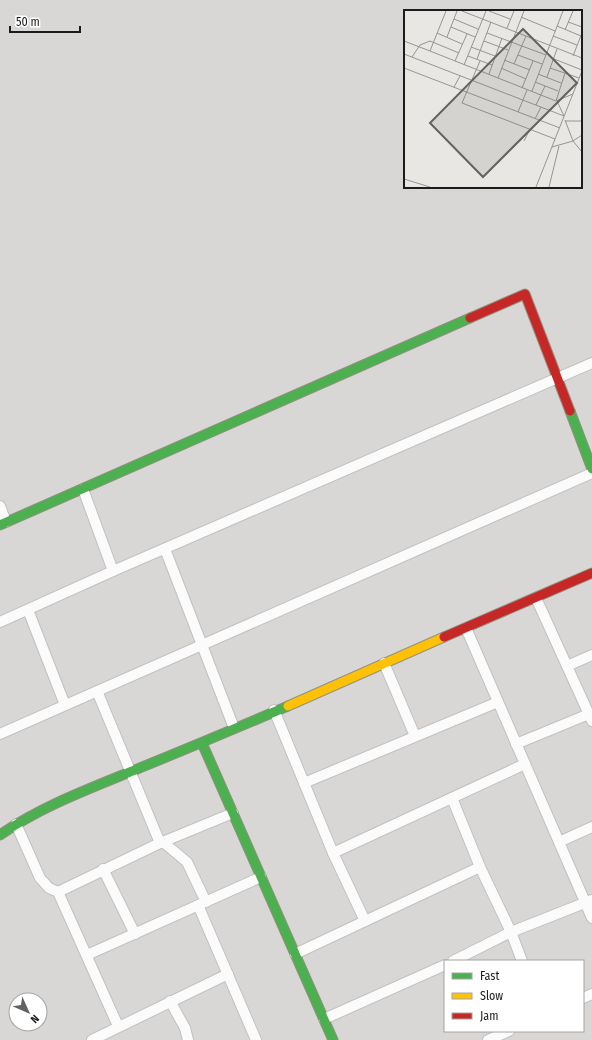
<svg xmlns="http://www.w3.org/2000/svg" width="592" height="1040" viewBox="0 0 592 1040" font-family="'Fira Sans Condensed',sans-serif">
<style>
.residential{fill:#d8d7d5;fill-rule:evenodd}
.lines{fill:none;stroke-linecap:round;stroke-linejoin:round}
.street-casing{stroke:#c2c1c0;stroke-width:12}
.fast-casing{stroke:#91917d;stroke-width:11}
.slow-casing{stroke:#91917d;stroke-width:11}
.jam-casing{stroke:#91917d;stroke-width:11}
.street{stroke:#fcfbfb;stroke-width:10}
.fast{stroke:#4caf50;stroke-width:9}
.slow{stroke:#ffc107;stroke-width:9}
.jam{stroke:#c62828;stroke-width:9}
.inset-road{fill:none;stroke:#979594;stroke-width:1}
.view{fill:#636261;fill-opacity:0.15;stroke:#636261;stroke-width:2}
.inset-edge{fill:none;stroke:#1b1b1b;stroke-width:2}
</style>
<rect width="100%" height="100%" fill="#e9e7e4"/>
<path class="residential" d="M0 0H592V1040H0ZM405 11H581V187H405ZM445 961H583V1031H445ZM16 1000H40V1024H16Z"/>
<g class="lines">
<g class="street-casing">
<g id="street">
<polyline points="83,489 113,571"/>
<polyline points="0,506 6,522"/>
<polyline points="165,549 234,728"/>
<polyline points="536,598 592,721"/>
<polyline points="28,610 65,705"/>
<polyline points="0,622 113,571 592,363"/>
<polyline points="466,628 592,918"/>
<polyline points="384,663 415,736"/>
<polyline points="567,666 592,655"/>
<polyline points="97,691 160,843"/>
<polyline points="274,710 333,853 365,921"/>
<polyline points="0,734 592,473"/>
<polyline points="516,744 589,714"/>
<polyline points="304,783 498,702"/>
<polyline points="452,798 480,867 511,932 522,961"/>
<polyline points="16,824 40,878 49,888 58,892 118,1026"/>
<polyline points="163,842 187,862 206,902"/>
<polyline points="559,842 592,827"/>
<polyline points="333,853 525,764"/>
<polyline points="103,869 135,934"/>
<polyline points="58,892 160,843 233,813"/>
<polyline points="198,905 256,1040"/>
<polyline points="295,954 480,867"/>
<polyline points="87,955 261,877"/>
<polyline points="453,961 511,932 592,900"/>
<polyline points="583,998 592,994"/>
<polyline points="170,1001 185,1028 188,1040"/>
<polyline points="324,1019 445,965"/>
<polyline points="92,1040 228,974"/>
<polyline points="488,1040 509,1031"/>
</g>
</g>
<g class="fast-casing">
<g id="fast">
<polyline points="570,411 592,469"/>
<polyline points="0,525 470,318"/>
<polyline points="202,743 333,1040"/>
<path d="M0 835C43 805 94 787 142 767 191 747 239 727 288 706"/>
</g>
</g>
<g class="slow-casing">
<polyline id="slow" points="288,706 444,637"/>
</g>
<g class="jam-casing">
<g id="jam">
<polyline points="470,318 525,294 570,411"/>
<polyline points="444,637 592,573"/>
</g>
</g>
<use href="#street" class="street"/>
<use href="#fast" class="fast"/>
<use href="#slow" class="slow"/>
<use href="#jam" class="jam"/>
</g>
<g transform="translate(404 10)">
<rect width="178" height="178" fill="#e9e7e4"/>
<path class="inset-road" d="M42 1 26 41 152 91 169 84M58 1 178 48M85 1 106 9M117 7 151 21M50 9 74 19M164 12 178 17M153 16 177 26M47 17 71 27M103 18 110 1M161 20 169 1M33 23 58 34M83 23 142 45M149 26 173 35M43 27 53 1M0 31 26 41M80 31 104 40M67 37 91 46M0 44 160 106M114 45 138 54M64 46 88 55M169 46 178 23M8 47 16 35 26 31 55 43M73 49 87 12M150 49 178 60M100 50 126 60M51 51 63 24M76 51 58 93 151 129M110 54 122 26M60 55 82 1M0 58 156 118M97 58 122 69M146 58 175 68M85 64 98 28M134 64 157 73M143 67 153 39M94 68 120 1M131 72 154 81M50 77 56 66M118 78 129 51M128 81 159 1M152 91 161 63M153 91 160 106M132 95 141 76M114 102 123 80M131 109 137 97M161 110 169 131 178 142M161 111H178M120 131 126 119M148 137 169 131 178 125M0 169 26 177M132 177 178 61M145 177 155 136"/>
<path class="view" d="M119 19 173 73 79 167 26 113Z"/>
<rect width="178" height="178" class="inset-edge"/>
</g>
<rect x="444" y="960" width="140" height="72" fill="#ffffff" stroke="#a4a4a4"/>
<rect x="452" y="973" width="20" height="6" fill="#4caf50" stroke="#a4a4a4"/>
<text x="480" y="980" font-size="12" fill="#1b1b1b">Fast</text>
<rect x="452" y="993" width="20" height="6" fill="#ffc107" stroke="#a4a4a4"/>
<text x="480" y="1000" font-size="12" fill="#1b1b1b">Slow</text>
<rect x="452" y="1013" width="20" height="6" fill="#c62828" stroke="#a4a4a4"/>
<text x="480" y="1020" font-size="12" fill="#1b1b1b">Jam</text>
<g transform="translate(28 1012) rotate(135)"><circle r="19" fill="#ffffff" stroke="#a4a4a4"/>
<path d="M0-3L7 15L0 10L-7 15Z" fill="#636261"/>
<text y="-6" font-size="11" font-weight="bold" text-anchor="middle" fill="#1b1b1b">N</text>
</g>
<path d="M10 26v6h70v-6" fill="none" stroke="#1b1b1b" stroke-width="2"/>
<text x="16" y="26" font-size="12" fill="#1b1b1b" stroke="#ffffff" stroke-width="3" paint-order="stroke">50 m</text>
</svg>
